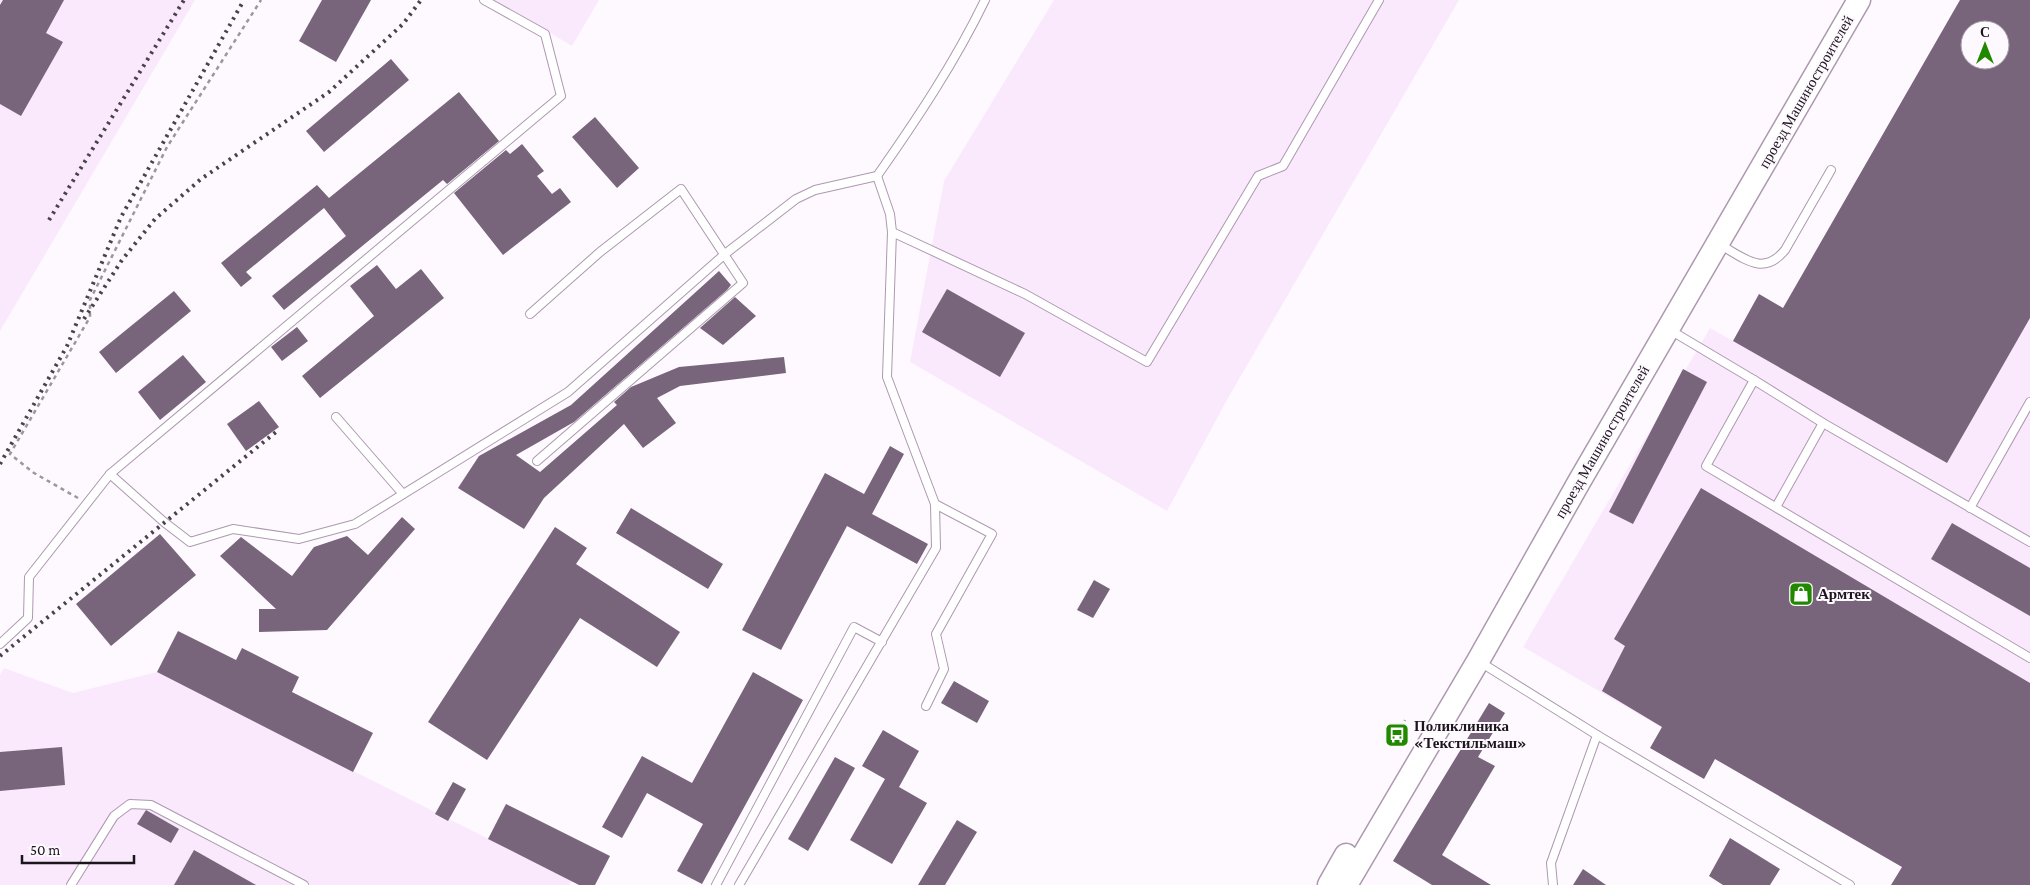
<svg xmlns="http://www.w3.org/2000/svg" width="2030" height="885" viewBox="0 0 2030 885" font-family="'Crimson Pro',serif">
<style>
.built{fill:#fae9fc;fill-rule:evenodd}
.building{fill:#78647b;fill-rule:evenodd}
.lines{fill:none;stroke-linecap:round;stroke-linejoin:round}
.lane-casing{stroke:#ad98b0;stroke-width:10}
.secondary-casing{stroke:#ad98b0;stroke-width:25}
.path{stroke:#9c969d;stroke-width:2.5;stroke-dasharray:4 4;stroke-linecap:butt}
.lane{stroke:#fff;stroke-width:8}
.secondary{stroke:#fff;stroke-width:22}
.rail{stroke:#49424a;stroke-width:4;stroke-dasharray:2.5 5;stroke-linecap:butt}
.labels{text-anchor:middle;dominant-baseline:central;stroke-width:4;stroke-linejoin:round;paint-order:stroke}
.street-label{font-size:15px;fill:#1d151e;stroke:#fef9ff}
.poi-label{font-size:15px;font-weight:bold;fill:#1d151e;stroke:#fef9ff;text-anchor:start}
</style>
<rect width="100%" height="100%" fill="#fef9ff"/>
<g class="built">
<polygon points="0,0 195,0 0,331"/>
<polygon points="495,0 599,0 572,46"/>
<polygon points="1054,0 1459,0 1228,398 1167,511 910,362 944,181"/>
<path d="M1960 0H2030V885L1902 867 1523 647 1710 328 1733 341 1759 294 1783 308ZM1970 30H2000V60H1970Z"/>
<polygon points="4,668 73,693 157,672 572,881 569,885 0,885 0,675"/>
</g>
<g class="building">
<polygon points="3,0 64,0 46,33 63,42 21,116 0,104 0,5"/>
<polygon points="322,0 371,0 336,62 299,41"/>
<path d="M1960 0H2030V318L1947 463 1733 341 1759 294 1783 308ZM1970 30H2000V60H1970Z"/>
<polygon points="391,59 409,80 324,152 306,131"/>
<polygon points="459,92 499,141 447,184 443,180 284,310 272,296 346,236 324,208 246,272 252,278 241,287 221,263 317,185 329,198"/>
<polygon points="595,117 639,168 617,188 572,137"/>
<polygon points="522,144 544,171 537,176 552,194 560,188 571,202 503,255 454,193 506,150 510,154"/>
<polygon points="377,265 396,289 421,269 444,298 320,398 302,376 374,316 350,286"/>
<polygon points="719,271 731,285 727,290 574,422 516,455 540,472 617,405 614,402 631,387 679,367 784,357 786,373 680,386 657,398 676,423 643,448 624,424 544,498 524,529 458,488 479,456 571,405"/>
<polygon points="947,289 1025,333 1000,377 922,332"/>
<polygon points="174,291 191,311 116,373 99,352"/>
<polygon points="735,297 756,316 723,345 700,328"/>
<polygon points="297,327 308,341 282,361 271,347"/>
<polygon points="183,355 206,382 160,420 138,392"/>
<polygon points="1683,369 1707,382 1633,524 1609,512"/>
<polygon points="259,401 279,427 246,451 227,424"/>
<polygon points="890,446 904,454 872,514 928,544 917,564 847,526 781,650 742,630 825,473 864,494"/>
<polygon points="1701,488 2030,683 2030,885 1891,885 1902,867 1715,759 1704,779 1650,748 1662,727 1602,691 1625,646 1614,639"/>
<polygon points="631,508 723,564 708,589 616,533"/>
<polygon points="402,517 415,529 327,630 259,632 259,609 276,609 220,556 241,537 292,576 314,547 347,536 368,555"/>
<polygon points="1952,523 2030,568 2030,616 1931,559"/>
<polygon points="555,527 587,548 576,564 680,632 657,667 580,618 487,760 428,722"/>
<polygon points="160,534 196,575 111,646 76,604"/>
<polygon points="1094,580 1110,589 1093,618 1077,610"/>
<polygon points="178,631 236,660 242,648 299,677 292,692 373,733 353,772 157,672"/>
<polygon points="753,672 803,700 702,884 677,871 703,824 647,793 622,838 602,827 642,756 692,783"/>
<polygon points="954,681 989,701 977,723 941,703"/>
<polygon points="1489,703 1505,713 1478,757 1495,766 1442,855 1491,885 1432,885 1393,861"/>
<polygon points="883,730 919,751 899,787 927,803 892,864 850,840 885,779 862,766"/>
<polygon points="62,747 65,785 0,791 0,752"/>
<polygon points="835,757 855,768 808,851 788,839"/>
<polygon points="453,782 466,789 448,821 435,814"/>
<polygon points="506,804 610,856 595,885 579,885 488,839"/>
<polygon points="146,810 179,829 171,843 137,824"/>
<polygon points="957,820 977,832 945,885 918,885"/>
<polygon points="1730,838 1780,869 1770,885 1723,885 1709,876"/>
<polygon points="194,850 256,885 174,885"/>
<polygon points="1583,869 1606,885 1573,885"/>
</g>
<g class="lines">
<g class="lane-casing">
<g id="lane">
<path d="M484 0 545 34 561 96 110 474 164 522 190 542 233 529 299 539 355 524 568 392 725 254 796 199 815 190 877 176C917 119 955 62 985 0"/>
<polyline points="892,232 1025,294 1147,362 1258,176 1283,166 1379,0"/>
<path d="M1719 244C1744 258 1763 277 1785 250L1831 170"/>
<polyline points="530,314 600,252 681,189 743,283 537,461"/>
<polyline points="1670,330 1754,380"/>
<polyline points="336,417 403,494"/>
<polyline points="1776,507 1823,423"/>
<polyline points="1970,508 2030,402"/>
<polyline points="2030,542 1823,423 1754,380 1706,466 2030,658"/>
<polyline points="0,644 28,618 29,577 110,474"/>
<polyline points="1480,662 1597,735 1850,885"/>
<polyline points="926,706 944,669 936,634 992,534 935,504"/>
<polyline points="71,885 114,816 130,804 151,805 304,885"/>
<polyline points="716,885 854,627 882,642"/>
<polyline points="739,885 936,548 935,504 887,377 892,232 890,214 877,176"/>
<polyline points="1553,885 1551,863 1597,735"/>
</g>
</g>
<g class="secondary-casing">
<g id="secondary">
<polyline points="1329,885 1346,855"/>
<polyline points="1346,885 1478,661 1579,482 1859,0"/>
</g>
</g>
<g class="path">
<polyline points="78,498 34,473 10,454 90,317 90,300 167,147 261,0"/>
<polyline points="1397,735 1405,720"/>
</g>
<use href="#lane" class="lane"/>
<use href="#secondary" class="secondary"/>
<g class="rail">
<polyline points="49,220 184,0"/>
<polyline points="84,319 122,260 155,219 201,179 329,92 403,24 421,0"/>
<polyline points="0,464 67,346 121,217 244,0"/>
<polyline points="0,656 276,432"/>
</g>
</g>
<defs>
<g id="shop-square" transform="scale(1.25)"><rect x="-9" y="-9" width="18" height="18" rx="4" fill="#218900" stroke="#fef9ff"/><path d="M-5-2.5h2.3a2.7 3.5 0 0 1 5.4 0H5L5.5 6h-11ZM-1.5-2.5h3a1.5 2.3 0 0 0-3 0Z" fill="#fff"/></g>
<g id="bus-square" transform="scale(1.25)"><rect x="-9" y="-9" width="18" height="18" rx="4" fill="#218900" stroke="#fef9ff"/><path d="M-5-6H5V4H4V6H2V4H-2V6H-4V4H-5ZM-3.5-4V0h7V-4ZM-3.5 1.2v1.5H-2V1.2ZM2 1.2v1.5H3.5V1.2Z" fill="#fff"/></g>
</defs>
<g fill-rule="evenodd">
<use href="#shop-square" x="1801" y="594"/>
<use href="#bus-square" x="1397" y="735"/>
</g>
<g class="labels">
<g class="street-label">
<text transform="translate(1806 92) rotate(-60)">проезд Машиностроителей</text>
<text transform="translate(1602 442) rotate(-60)">проезд Машиностроителей</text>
</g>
<g class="poi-label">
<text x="1818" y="594">Армтек</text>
<text x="1414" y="726">Поликлиника<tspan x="1414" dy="17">«Текстильмаш»</tspan></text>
</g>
</g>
<g transform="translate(1985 45)"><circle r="24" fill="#fef9ff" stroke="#a49ea5"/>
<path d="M0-4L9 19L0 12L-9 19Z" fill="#218900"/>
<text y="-8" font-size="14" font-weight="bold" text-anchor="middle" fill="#1d151e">С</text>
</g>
<path d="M22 855v8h112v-8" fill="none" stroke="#1d151e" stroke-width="2.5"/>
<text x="30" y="855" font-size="15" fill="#1d151e" stroke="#fef9ff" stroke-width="4" paint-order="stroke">50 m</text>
</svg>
